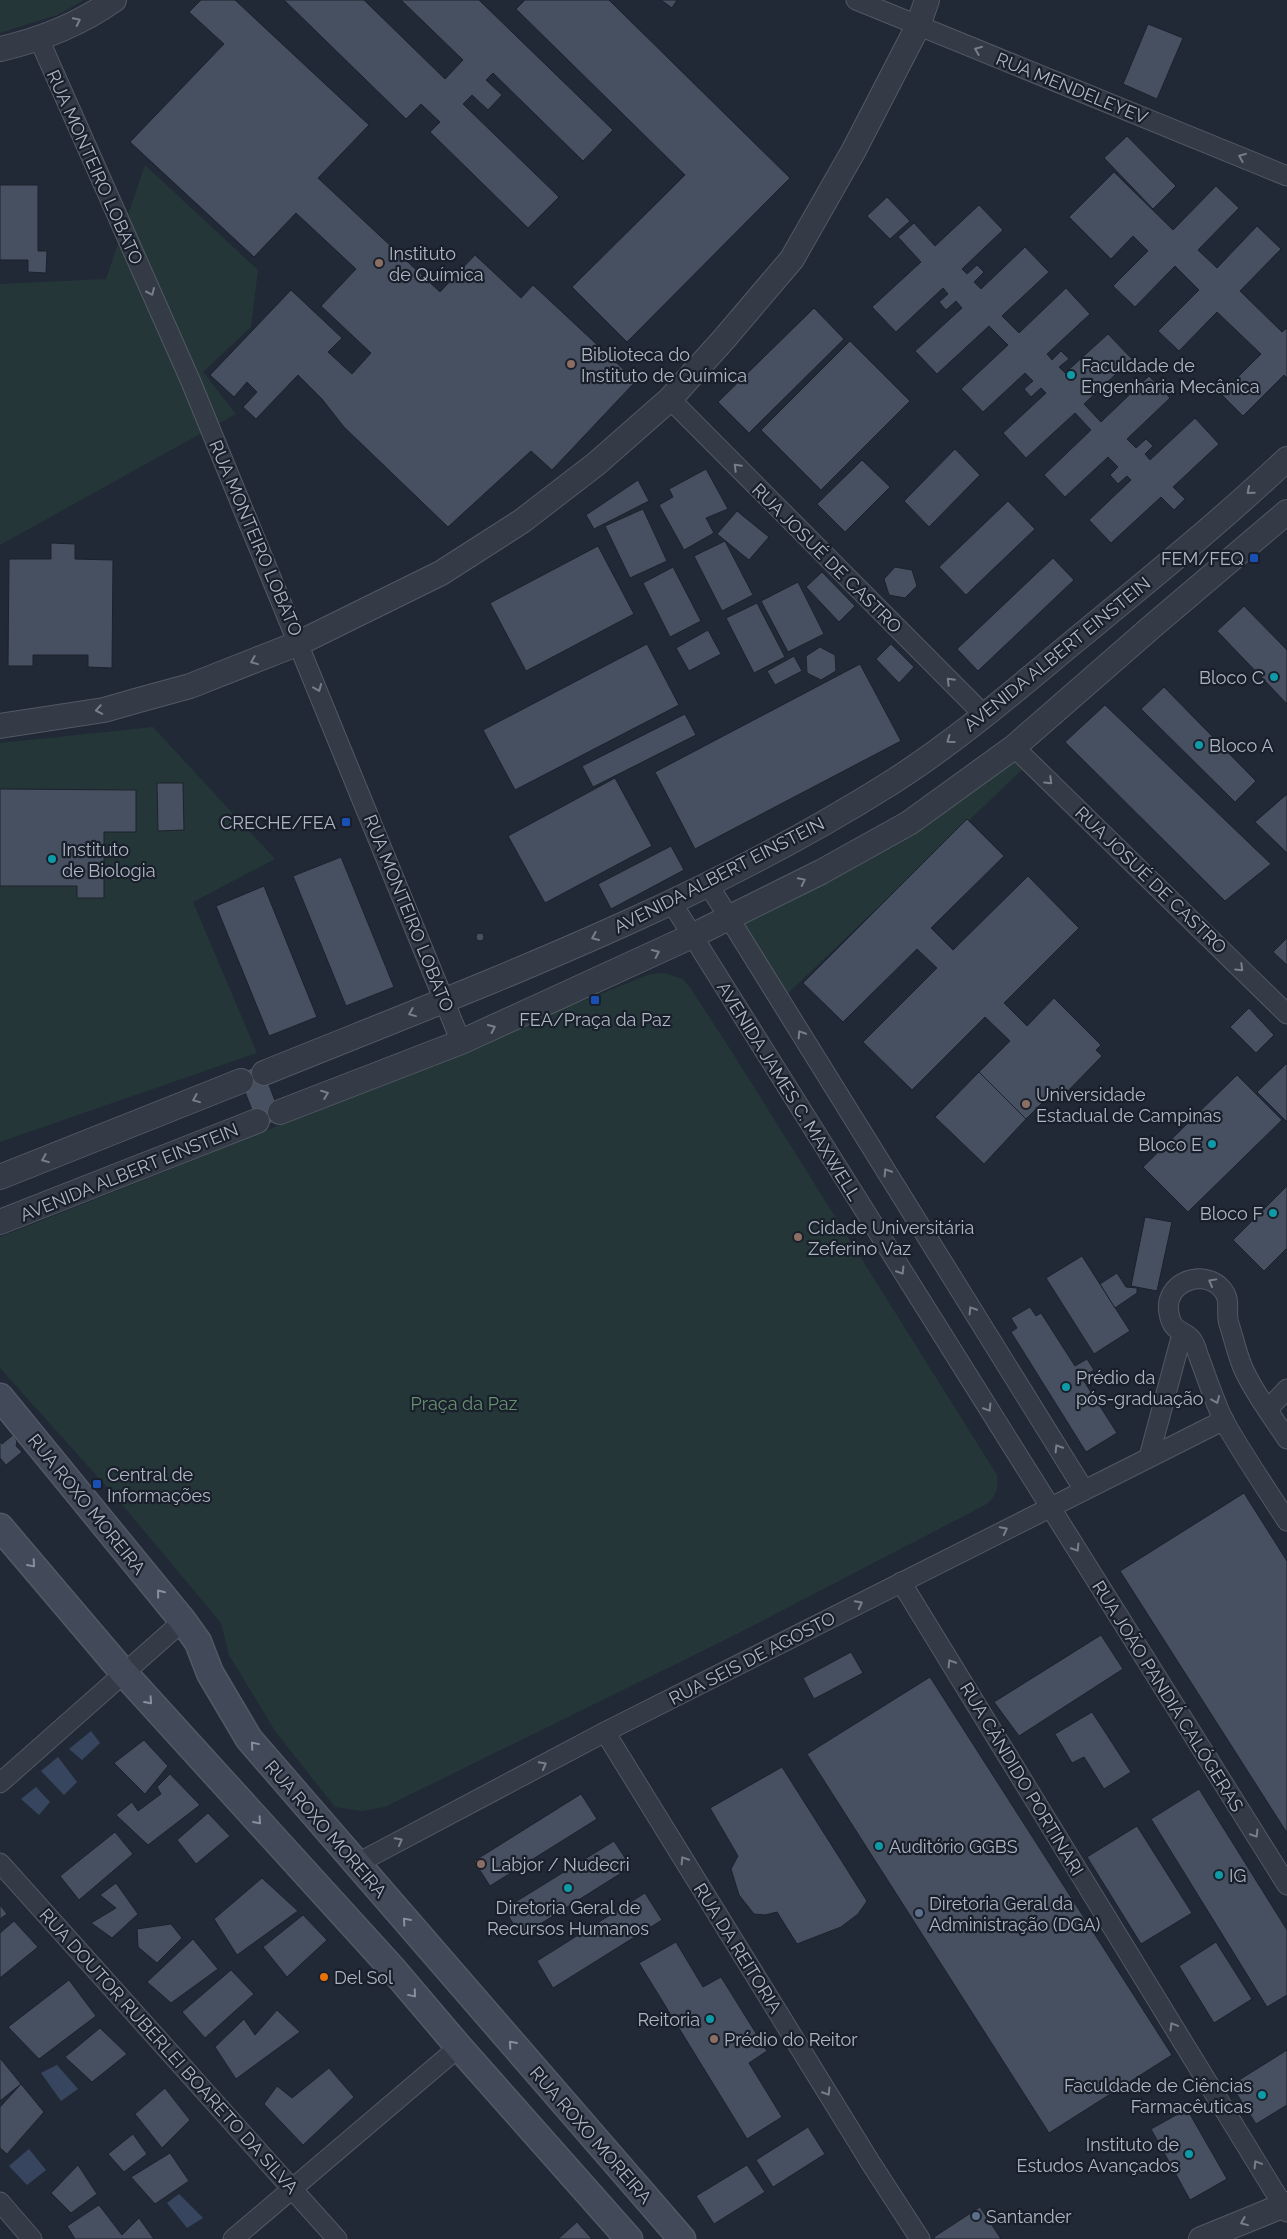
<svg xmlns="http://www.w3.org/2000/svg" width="1287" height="2239" viewBox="0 0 1287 2239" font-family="Raleway,sans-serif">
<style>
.green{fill:#243638}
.water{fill:#37465e}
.building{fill:#475060;stroke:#1c222d}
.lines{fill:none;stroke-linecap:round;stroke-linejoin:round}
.minor-casing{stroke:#525964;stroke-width:21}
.tertiary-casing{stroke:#525964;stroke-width:26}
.secondary-casing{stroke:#525964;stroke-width:29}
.minor{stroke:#343b46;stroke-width:19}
.tertiary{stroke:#343b46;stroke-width:24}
.secondary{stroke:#424a59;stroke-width:26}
.oneway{stroke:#777f8b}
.oneway2{stroke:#88909e}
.education-dot{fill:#8d6e63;stroke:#1a202b;stroke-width:2}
.culture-dot{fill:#0f9aa8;stroke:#1a202b;stroke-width:2}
.transit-dot{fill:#1a4fb4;stroke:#1a202b;stroke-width:2}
.service-dot{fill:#5c6f8a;stroke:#1a202b;stroke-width:2}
.food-dot{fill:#e8710a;stroke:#1a202b;stroke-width:2}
.labels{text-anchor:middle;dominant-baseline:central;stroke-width:4.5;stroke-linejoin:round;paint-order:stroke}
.street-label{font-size:18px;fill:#aeb6c3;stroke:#1a202b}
.poi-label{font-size:18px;fill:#aeb6c3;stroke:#1a202b;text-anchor:start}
.park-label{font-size:18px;fill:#679272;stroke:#1a202b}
</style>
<rect width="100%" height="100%" fill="#212936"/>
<g class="green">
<polygon points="0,0 84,0 57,15 0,33"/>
<polygon points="145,165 258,270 251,327 203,372 236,414 0,545 0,284 106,279"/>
<polygon points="153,727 275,859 193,902 257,1053 0,1142 0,743"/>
<polygon points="1014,747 1030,762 780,1001 728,918"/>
<path d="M664 973 683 979 691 989 732 1052 997 1475C999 1489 996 1497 985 1505L735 1635 385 1807 362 1811 335 1807 275 1731 229 1655 221 1623 114 1495 0 1368V1237C218 1152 433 1061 650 974Z"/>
</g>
<g class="water">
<polygon points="91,1731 100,1743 82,1760 69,1749"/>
<polygon points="58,1757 77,1782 64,1795 41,1771"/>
<polygon points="36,1787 50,1802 39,1815 21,1799"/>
<polygon points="57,2065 78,2089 61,2101 41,2073"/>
<polygon points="29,2149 46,2170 27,2185 9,2166"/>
<polygon points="179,2194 203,2218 187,2228 167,2203"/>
</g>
<g class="building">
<polygon points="201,0 235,0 369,125 318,178 440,292 475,255 521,298 533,285 636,381 552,470 531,451 448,527 344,427 322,399 298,375 256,419 243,407 257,392 247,382 234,397 210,375 291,290 342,338 328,352 352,374 371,353 321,306 356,269 296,213 254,257 130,142 224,44 189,12"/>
<polygon points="284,0 364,0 445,79 463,60 401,0 479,0 613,130 583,161 493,73 486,80 502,95 488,110 472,95 463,104 559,197 528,228 430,132 440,122 421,104 406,119"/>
<polygon points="525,0 609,0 790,178 627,342 572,287 685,175 516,9"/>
<polygon points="661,0 677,0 672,8"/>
<polygon points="1148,24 1183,38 1157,99 1123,84"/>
<polygon points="1127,136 1176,186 1153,209 1104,158"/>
<polygon points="1114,172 1173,230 1216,186 1239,208 1198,250 1217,268 1257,226 1281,249 1240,291 1282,332 1287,328 1287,378 1284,375 1243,416 1221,394 1261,354 1217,312 1179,351 1158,331 1199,290 1175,266 1135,307 1113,286 1148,251 1133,236 1111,259 1069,217"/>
<polygon points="0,185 38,185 38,251 47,251 46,273 28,272 28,260 0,260"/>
<polygon points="887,197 910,221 890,239 867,216"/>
<polygon points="979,205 1003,230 962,269 967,274 977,265 984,272 974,282 981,289 1025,247 1049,272 1002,316 1019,333 1066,288 1090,314 1047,354 1052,360 1061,351 1069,359 1059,367 1065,373 1108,334 1132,359 1084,404 1101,422 1149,376 1170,398 1127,439 1136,448 1146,439 1153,446 1145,454 1150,460 1195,418 1219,444 1173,487 1185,499 1174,510 1161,497 1111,543 1089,520 1131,480 1127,476 1118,484 1110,475 1118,467 1108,457 1065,497 1044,475 1091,430 1075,413 1026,458 1003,433 1046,393 1041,388 1031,397 1024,389 1033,381 1025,373 983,412 961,389 1008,345 989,326 937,374 915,351 962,308 956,301 946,310 939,302 948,294 943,288 896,332 872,307 921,262 898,237 914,223 935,246"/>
<polygon points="814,308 844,339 749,433 718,402"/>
<polygon points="850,341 910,401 821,490 761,430"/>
<polygon points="955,449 980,475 929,527 904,501"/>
<polygon points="862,460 890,487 845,532 817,504"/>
<polygon points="706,469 728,509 706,518 714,533 684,550 659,505 673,497 669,489"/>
<polygon points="638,480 649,501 594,529 586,515"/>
<polygon points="1008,501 1035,529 966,595 939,567"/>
<polygon points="643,509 667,561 630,578 605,526"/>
<polygon points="737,511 769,537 749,560 717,534"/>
<polygon points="725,541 753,595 722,611 694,556"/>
<polygon points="51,543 75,544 75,559 113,560 112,668 88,667 88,655 33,655 33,666 8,666 9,559 51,559"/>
<polygon points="598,546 634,614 526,671 490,603"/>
<polygon points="1053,558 1074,580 978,671 957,649"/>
<polygon points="673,567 701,621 670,637 643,583"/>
<polygon points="895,567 912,570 917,586 905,598 889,595 884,579"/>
<polygon points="822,572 855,606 839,622 806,587"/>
<polygon points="798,582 824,634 788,652 761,601"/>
<polygon points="757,603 785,657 754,673 726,618"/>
<polygon points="1244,606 1287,650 1287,704 1217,631"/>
<polygon points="708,630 721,654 689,671 676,648"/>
<polygon points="647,644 679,705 515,790 483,730"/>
<polygon points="891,644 914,667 899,683 876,659"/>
<polygon points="820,647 835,655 836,671 821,680 807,673 806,656"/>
<polygon points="794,656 802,671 775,685 767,671"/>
<polygon points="860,664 901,741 695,849 655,772"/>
<polygon points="1164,687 1256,781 1235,802 1141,709"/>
<polygon points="1105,705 1271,864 1225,901 1065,742"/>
<polygon points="685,714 696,735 593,787 582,766"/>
<polygon points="615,778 652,846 545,903 508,836"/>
<polygon points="157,783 183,783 184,830 158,831"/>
<polygon points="0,789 136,790 136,832 104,832 104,898 77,898 77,886 0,886"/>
<polygon points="1287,794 1287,853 1255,822"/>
<polygon points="967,819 1004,856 931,928 953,950 1028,876 1079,928 1004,1003 1027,1026 1054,998 1101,1045 1096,1050 1102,1056 1064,1095 1057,1088 1026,1119 979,1072 1010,1041 985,1017 912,1090 863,1042 937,968 917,949 843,1022 803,983"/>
<polygon points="671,846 684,870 611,909 598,884"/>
<polygon points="341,857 394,987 346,1006 293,876"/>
<polygon points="264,886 317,1017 269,1036 216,906"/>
<circle cx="480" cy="937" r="4"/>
<polygon points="1287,938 1287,965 1273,952"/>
<polygon points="1249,1008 1274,1035 1256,1053 1230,1027"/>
<polygon points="1287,1063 1287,1122 1257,1092"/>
<polygon points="261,1064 282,1119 259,1128 238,1074"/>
<polygon points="979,1072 1026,1119 984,1164 935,1117"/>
<polygon points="1237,1075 1282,1120 1188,1212 1143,1167"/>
<polygon points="1287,1186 1287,1248 1264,1271 1233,1240"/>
<polygon points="1145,1217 1172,1222 1157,1291 1131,1286"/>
<polygon points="1082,1256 1130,1331 1094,1354 1046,1278"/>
<polygon points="1117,1273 1126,1287 1137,1288 1137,1293 1115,1308 1100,1284"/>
<polygon points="1030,1307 1036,1316 1041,1313 1075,1366 1087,1359 1094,1370 1082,1378 1117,1433 1086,1452 1011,1332 1017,1328 1011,1318"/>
<polygon points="13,1435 17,1441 16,1446 22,1452 6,1465 0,1458 0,1442 2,1444"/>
<polygon points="1244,1493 1287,1561 1287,1833 1120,1571"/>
<polygon points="1101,1635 1123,1669 1019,1736 994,1702"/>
<polygon points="851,1652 863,1673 814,1699 803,1678"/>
<polygon points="930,1677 1172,2055 1049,2133 807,1754"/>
<polygon points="1092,1712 1131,1772 1104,1789 1084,1757 1072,1763 1055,1734"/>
<polygon points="144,1740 168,1766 145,1794 114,1763"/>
<polygon points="782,1767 867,1901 858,1914 841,1927 797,1944 777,1912 765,1915 754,1914 739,1895 731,1869 738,1856 710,1808"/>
<polygon points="170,1774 200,1805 148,1845 116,1815 132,1802 138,1811 161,1794 157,1787"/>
<polygon points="1199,1789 1287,1930 1287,1995 1267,2007 1151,1819"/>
<polygon points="581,1794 597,1819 490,1886 474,1861"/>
<polygon points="208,1813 230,1836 196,1864 177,1840"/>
<polygon points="1137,1826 1192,1913 1141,1944 1087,1857"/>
<polygon points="115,1832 133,1854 79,1900 60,1876"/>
<polygon points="614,1841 631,1867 521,1936 504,1909"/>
<polygon points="262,1878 298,1911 237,1955 214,1919"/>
<polygon points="116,1883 138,1914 112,1938 91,1923 116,1908 100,1895"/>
<polygon points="645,1893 662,1920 553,1988 537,1961"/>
<polygon points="0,1905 7,1914 0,1919"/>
<polygon points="303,1915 327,1940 287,1977 263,1947"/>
<polygon points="14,1921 38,1947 0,1978 0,1933"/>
<polygon points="171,1924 182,1938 157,1963 138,1947 137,1929"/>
<polygon points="193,1939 218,1969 171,2003 147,1982"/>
<polygon points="676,1942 703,1987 721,1977 767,2051 749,2063 782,2117 747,2139 639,1963"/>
<polygon points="1216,1942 1252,1999 1214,2023 1179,1966"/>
<polygon points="231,1970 254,1994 205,2038 182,2012"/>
<polygon points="69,1980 96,2016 39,2059 8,2027"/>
<polygon points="277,2010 300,2032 236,2079 215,2047 244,2019 255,2035"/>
<polygon points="100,2028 127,2054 92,2082 65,2057"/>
<polygon points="1287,2050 1287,2105 1256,2124 1231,2085"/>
<polygon points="0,2058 21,2084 0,2101"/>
<polygon points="329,2068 354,2097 303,2145 264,2104 277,2086 292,2098"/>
<polygon points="21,2084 44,2112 7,2154 0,2148 0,2107"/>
<polygon points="165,2088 190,2120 162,2148 135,2114"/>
<polygon points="1187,2109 1227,2179 1190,2200 1151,2129"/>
<polygon points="808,2127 825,2154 773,2187 756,2160"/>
<polygon points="133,2134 147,2154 124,2172 108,2154"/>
<polygon points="170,2153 189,2181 155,2204 131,2177"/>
<polygon points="78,2165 97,2194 71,2213 51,2193"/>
<polygon points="747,2165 765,2192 714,2224 696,2196"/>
<polygon points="99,2205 122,2235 139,2218 154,2239 75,2239 67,2226"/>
<polygon points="980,2207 1001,2239 935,2239 934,2237"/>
<polygon points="577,2222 592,2239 558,2239"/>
</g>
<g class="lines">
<g class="minor-casing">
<g id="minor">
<polyline points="856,0 1287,176"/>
<polyline points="39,39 191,382 461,1042"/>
<polyline points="670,399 985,716"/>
<polyline points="1014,747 1287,1014"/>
<polyline points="708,884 1084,1490"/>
<polyline points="672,903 1287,1885"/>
<polyline points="1268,1409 1287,1389"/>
<path d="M1287 1439C1272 1416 1254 1393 1243 1368 1237 1354 1234 1339 1229 1324 1225 1312 1232 1300 1222 1289 1203 1267 1163 1283 1169 1313 1172 1334 1186 1330 1192 1340 1196 1345 1197 1352 1199 1357 1207 1378 1214 1401 1224 1421 1243 1455 1266 1488 1287 1521"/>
<polyline points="1149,1457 1182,1334"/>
<polyline points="901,1582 1287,2212"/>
<polyline points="605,1732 872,2165 920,2239"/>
<polyline points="0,1783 183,1621"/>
<polyline points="0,1863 337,2239"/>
<polyline points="356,1864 605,1732 1224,1420"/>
<polyline points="0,2202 32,2239"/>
<polyline points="233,2239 459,2047"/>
</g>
</g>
<g class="tertiary-casing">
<g id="tertiary">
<path d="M0 49C40 40 80 24 114 0"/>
<polyline points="0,726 104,710 139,700 190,686 299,643 441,573 522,521 596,464 670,399 724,339 792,259 854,150 918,26 927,0"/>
<path d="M264 1073C476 987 694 907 889 784 954 743 1012 693 1071 644 1144 584 1218 524 1287 459"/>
<polyline points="280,1112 461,1042 692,936 821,872 909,823 1014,747 1155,624 1287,512"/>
<polyline points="0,1177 241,1081"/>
<polyline points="0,1222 257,1121"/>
<polyline points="1201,2239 1287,2204"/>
</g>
</g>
<g class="secondary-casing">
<g id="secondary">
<polyline points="0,1397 183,1621 198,1642 210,1673 249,1739 682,2239"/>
<polyline points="0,1527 123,1672 391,1967 459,2047 629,2239"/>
</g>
</g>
<use href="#minor" class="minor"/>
<use href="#tertiary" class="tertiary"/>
<use href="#secondary" class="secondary"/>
</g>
<defs><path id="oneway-chevron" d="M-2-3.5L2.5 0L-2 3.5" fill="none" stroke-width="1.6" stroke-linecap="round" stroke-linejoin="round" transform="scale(1.25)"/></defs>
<g class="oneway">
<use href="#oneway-chevron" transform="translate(77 21) rotate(-26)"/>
<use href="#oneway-chevron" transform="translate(978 50) rotate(-158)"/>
<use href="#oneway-chevron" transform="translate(1242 157) rotate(-158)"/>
<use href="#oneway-chevron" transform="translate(151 292) rotate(66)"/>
<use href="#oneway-chevron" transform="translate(737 467) rotate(-135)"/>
<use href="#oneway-chevron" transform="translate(1250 491) rotate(139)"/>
<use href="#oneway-chevron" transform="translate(254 661) rotate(158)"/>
<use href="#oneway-chevron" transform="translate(950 681) rotate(-135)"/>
<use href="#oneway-chevron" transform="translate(318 688) rotate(68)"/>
<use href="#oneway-chevron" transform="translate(99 710) rotate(170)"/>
<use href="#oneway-chevron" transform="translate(950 740) rotate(144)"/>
<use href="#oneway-chevron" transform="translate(1049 781) rotate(44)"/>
<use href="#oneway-chevron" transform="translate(802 881) rotate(-26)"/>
<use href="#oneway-chevron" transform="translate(595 937) rotate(157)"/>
<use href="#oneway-chevron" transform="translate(656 953) rotate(-25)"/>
<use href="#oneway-chevron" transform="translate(1240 968) rotate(44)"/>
<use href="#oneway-chevron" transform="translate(412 1013) rotate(158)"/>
<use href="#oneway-chevron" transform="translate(492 1028) rotate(-25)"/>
<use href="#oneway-chevron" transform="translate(801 1034) rotate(-122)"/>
<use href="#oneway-chevron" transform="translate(325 1094) rotate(-21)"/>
<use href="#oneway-chevron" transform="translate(196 1099) rotate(158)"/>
<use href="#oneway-chevron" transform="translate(45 1159) rotate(158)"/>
<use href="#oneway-chevron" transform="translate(887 1172) rotate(-122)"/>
<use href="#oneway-chevron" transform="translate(901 1271) rotate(58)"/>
<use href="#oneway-chevron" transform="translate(1212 1282) rotate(-151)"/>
<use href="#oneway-chevron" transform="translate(972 1310) rotate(-122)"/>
<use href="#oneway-chevron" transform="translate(1216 1400) rotate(68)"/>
<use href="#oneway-chevron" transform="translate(988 1408) rotate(58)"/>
<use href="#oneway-chevron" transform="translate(1058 1448) rotate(-122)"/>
<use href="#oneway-chevron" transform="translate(1004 1530) rotate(-27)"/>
<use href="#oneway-chevron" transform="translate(1076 1548) rotate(58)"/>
<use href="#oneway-chevron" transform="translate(859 1604) rotate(-27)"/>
<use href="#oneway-chevron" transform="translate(951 1663) rotate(-122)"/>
<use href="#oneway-chevron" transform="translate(543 1765) rotate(-28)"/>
<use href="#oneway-chevron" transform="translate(1255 1834) rotate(58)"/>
<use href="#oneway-chevron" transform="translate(399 1841) rotate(-28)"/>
<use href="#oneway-chevron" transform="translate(684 1860) rotate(-122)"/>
<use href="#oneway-chevron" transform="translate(1173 2026) rotate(-121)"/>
<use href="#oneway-chevron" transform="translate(827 2092) rotate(58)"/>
<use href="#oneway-chevron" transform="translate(1257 2164) rotate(-121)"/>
<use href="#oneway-chevron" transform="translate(1244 2222) rotate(158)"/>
</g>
<g class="oneway2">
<use href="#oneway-chevron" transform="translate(32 1564) rotate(49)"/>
<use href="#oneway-chevron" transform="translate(160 1593) rotate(-129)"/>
<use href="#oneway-chevron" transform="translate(149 1701) rotate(48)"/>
<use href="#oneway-chevron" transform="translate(254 1745) rotate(-130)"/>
<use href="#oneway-chevron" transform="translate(258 1821) rotate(48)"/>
<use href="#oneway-chevron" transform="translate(406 1921) rotate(-131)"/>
<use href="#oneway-chevron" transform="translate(413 1994) rotate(50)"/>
<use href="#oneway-chevron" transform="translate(512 2044) rotate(-131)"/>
</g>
<g class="education-dot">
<circle cx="379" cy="263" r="5"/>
<circle cx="571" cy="364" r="5"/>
<circle cx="1026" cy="1104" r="5"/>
<circle cx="798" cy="1237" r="5"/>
<circle cx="481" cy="1864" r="5"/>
<circle cx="714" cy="2039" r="5"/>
</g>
<g class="culture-dot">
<circle cx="1071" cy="375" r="5"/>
<circle cx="1274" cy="677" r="5"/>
<circle cx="1199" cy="745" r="5"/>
<circle cx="52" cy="859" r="5"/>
<circle cx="1212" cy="1144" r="5"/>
<circle cx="1273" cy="1213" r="5"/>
<circle cx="1066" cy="1387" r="5"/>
<circle cx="879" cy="1846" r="5"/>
<circle cx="1219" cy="1875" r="5"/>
<circle cx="568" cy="1888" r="5"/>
<circle cx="710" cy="2019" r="5"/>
<circle cx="1262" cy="2095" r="5"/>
<circle cx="1189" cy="2154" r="5"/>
</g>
<g class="transit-dot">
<rect x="1249" y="553" width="10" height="10" rx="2.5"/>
<rect x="341" y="817" width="10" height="10" rx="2.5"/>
<rect x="590" y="995" width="10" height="10" rx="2.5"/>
<rect x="92" y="1479" width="10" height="10" rx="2.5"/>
</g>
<g class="service-dot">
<circle cx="919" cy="1913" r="5"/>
<circle cx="976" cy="2216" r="5"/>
</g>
<circle class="food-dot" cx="324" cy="1977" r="5"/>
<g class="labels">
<g class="street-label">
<text transform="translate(1072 88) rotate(22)">RUA MENDELEYEV</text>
<text transform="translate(95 167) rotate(66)">RUA MONTEIRO LOBATO</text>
<text transform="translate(256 538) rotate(67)">RUA MONTEIRO LOBATO</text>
<text transform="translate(827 558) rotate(45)">RUA JOSUÉ DE CASTRO</text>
<text transform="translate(1057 654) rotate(-39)">AVENIDA ALBERT EINSTEIN</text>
<text transform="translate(719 875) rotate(-27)">AVENIDA ALBERT EINSTEIN</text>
<text transform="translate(1151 880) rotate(44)">RUA JOSUÉ DE CASTRO</text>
<text transform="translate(409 913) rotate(68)">RUA MONTEIRO LOBATO</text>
<text transform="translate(789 1091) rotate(58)">AVENIDA JAMES C. MAXWELL</text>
<text transform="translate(129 1172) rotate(-22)">AVENIDA ALBERT EINSTEIN</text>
<text transform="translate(87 1504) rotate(51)">RUA ROXO MOREIRA</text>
<text transform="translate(752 1658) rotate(-27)">RUA SEIS DE AGOSTO</text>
<text transform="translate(1168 1696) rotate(58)">RUA JOÃO PANDIÁ CALÓGERAS</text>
<text transform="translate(1022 1779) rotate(59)">RUA CÂNDIDO PORTINARI</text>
<text transform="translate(326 1829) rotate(49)">RUA ROXO MOREIRA</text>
<text transform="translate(738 1948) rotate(58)">RUA DA REITORIA</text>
<text transform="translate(169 2051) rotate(48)">RUA DOUTOR RUBERLEI BOARETO DA SILVA</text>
<text transform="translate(591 2135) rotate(49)">RUA ROXO MOREIRA</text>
</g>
<g class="poi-label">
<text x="389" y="253">Instituto<tspan x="389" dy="21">de Química</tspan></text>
<text x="581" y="354">Biblioteca do<tspan x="581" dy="21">Instituto de Química</tspan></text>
<text x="1081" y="365">Faculdade de<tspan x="1081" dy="21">Engenharia Mecânica</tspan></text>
<text x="1244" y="558" text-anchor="end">FEM/FEQ</text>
<text x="1264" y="677" text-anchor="end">Bloco C</text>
<text x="1209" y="745">Bloco A</text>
<text x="336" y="822" text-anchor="end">CRECHE/FEA</text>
<text x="62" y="849">Instituto<tspan x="62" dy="21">de Biologia</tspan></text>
<text x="595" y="1019" text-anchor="middle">FEA/Praça da Paz</text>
<text x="1036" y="1094">Universidade<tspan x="1036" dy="21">Estadual de Campinas</tspan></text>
<text x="1202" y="1144" text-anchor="end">Bloco E</text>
<text x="1263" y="1213" text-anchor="end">Bloco F</text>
<text x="808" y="1227">Cidade Universitária<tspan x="808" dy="21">Zeferino Vaz</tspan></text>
<text x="1076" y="1377">Prédio da<tspan x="1076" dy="21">pós-graduação</tspan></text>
<text x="107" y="1474">Central de<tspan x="107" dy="21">Informações</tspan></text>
<text x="889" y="1846">Auditório GGBS</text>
<text x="491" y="1864">Labjor / Nudecri</text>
<text x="1229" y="1875">IG</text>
<text x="929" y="1903">Diretoria Geral da<tspan x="929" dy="21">Administração (DGA)</tspan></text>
<text x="568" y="1907" text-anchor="middle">Diretoria Geral de<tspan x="568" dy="21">Recursos Humanos</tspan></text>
<text x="334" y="1977">Del Sol</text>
<text x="700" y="2019" text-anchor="end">Reitoria</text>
<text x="724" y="2039">Prédio do Reitor</text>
<text x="1252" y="2085" text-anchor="end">Faculdade de Ciências<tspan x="1252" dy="21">Farmacêuticas</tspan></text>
<text x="1179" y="2144" text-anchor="end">Instituto de<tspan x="1179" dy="21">Estudos Avançados</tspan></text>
<text x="986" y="2216">Santander</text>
</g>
<g class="park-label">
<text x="464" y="1403">Praça da Paz</text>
</g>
</g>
</svg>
